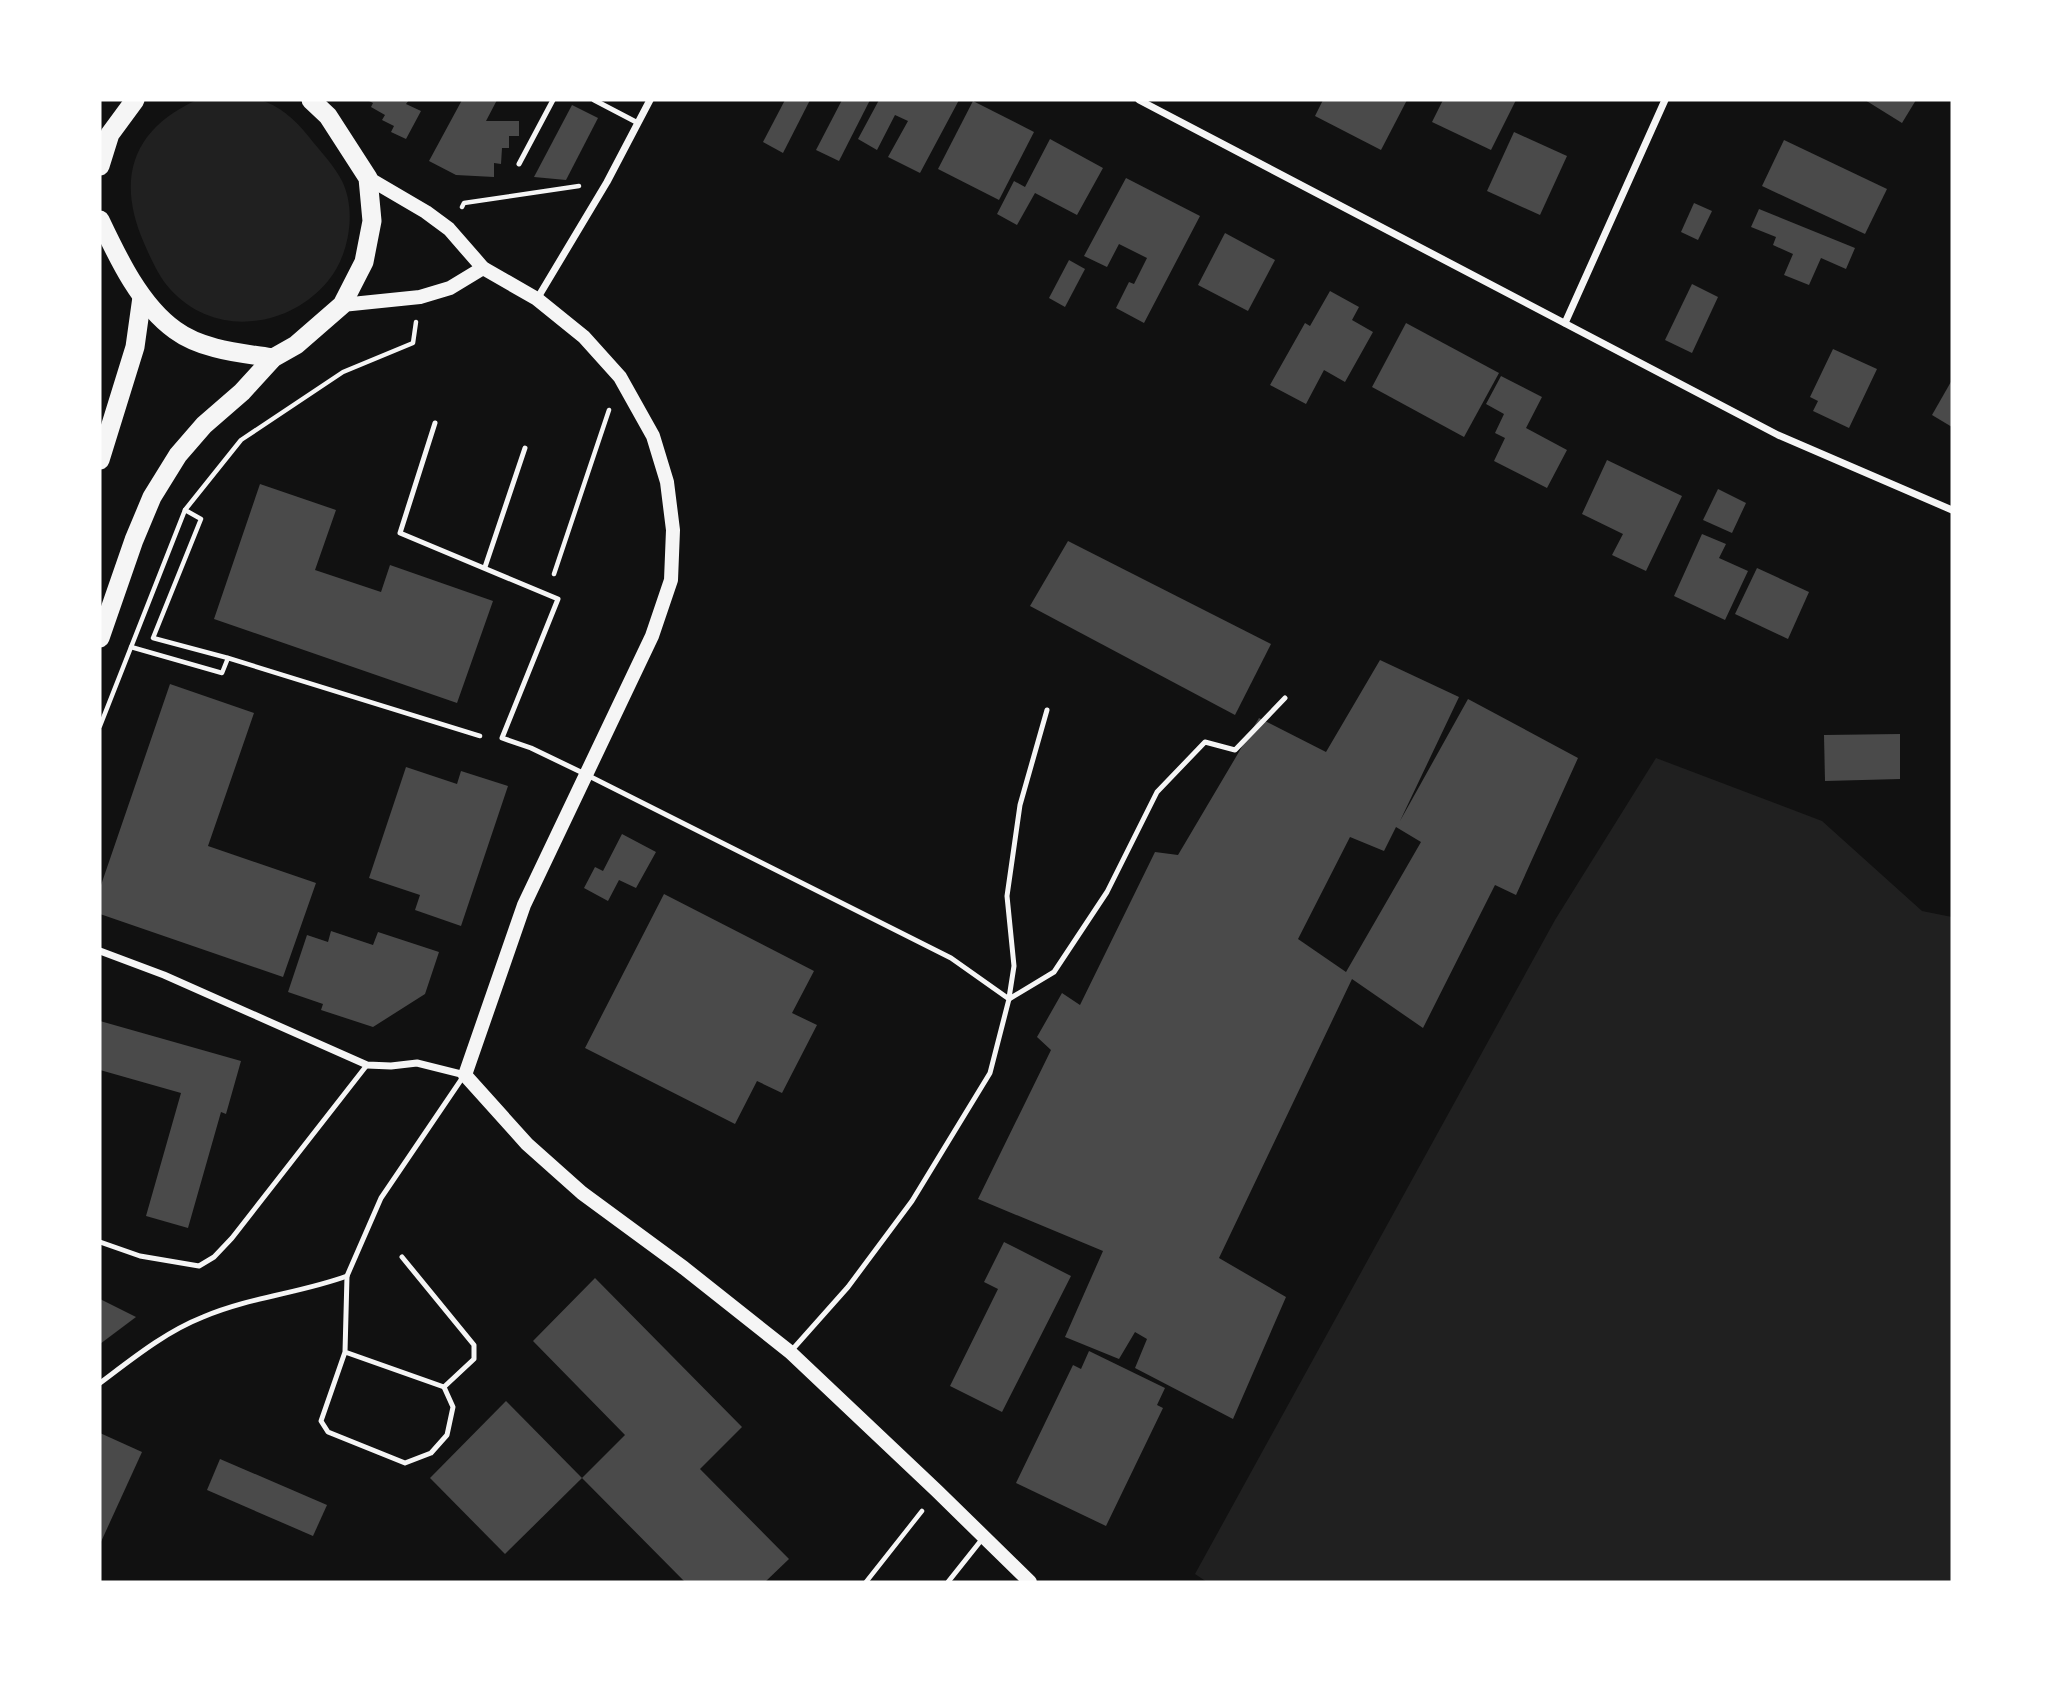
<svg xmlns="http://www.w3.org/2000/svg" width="2052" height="1682" viewBox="0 0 2052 1682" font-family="'IBM Plex Sans',sans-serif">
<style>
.green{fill:#202020}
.building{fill:#4a4a4a;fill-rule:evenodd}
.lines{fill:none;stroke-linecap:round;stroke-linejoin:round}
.path{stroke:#f5f5f5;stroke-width:4.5}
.service{stroke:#f5f5f5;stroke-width:5}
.minor{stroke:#f5f5f5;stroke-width:7}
.secondary{stroke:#f5f5f5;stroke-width:14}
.trunk{stroke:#f5f5f5;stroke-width:19}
</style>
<rect width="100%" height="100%" fill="#111"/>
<g class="green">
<path d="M197 100C215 100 250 95 266 102 286 110 300 125 313 142 323 154 335 167 342 181 357 211 349 256 328 281 288 329 214 338 170 289 159 277 151 259 144 243 116 179 132 129 197 100Z"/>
<polygon points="1656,758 1822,821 1922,911 1952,917 1952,1582 1207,1582 1195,1574 1555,920"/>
</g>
<g class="building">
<polygon points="367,100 409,100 406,104 421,111 406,139 391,132 394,126 382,120 385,115 371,107 373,103"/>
<polygon points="462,100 497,100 486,121 519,121 519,136 509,136 509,148 502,148 501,164 494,163 494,177 456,175 429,161"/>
<polygon points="785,100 810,100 783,153 763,142"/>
<polygon points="842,100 870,100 839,161 816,150"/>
<polygon points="879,100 959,100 920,173 888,157 908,121 895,115 877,150 858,139"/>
<polygon points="1323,100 1407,100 1381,150 1315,116"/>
<polygon points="1443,100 1516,100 1491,150 1432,122"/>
<polygon points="1865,100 1916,100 1902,123"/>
<polygon points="973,101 1034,132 999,200 938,169"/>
<polygon points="572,105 598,118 566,180 534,177"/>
<polygon points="1514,132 1567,156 1540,215 1487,191"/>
<polygon points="1050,139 1103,168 1077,215 1035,193 1017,225 997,214 1014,181 1025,187"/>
<polygon points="1784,140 1887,189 1865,234 1762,186"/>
<polygon points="1126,178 1200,216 1144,323 1116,308 1129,282 1134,284 1147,258 1119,244 1107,267 1084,256"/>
<polygon points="1694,203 1712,211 1698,240 1681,232"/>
<polygon points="1759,209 1855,248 1846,269 1821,258 1809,285 1784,275 1793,254 1773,245 1776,237 1751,227"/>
<polygon points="1225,233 1275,260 1248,311 1198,285"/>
<polygon points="1069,260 1085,269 1065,307 1049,298"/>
<polygon points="1692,284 1718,297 1692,353 1665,340"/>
<polygon points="1330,291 1359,307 1352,320 1373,332 1345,382 1324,370 1306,404 1270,385 1305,323 1310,326"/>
<polygon points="1406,323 1499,373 1464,437 1372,387"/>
<polygon points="1833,349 1877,369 1849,428 1813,411 1818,401 1810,397"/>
<polygon points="1501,376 1542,397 1526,428 1567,450 1547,488 1494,461 1505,438 1495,433 1504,414 1486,404"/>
<polygon points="1952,380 1952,427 1932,415"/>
<polygon points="1607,460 1682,496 1646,571 1612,555 1623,534 1582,514"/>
<polygon points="260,484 336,510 315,570 381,592 390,565 493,601 457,703 214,619"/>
<polygon points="1718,489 1746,503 1732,533 1703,520"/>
<polygon points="1702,534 1726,544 1719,558 1748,571 1725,620 1674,596"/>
<polygon points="1068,541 1271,644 1235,715 1030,606"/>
<polygon points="1757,568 1809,592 1788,639 1735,614"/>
<path d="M1380 660 1459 697 1400 821 1468 699 1578 758 1516 895 1495 885 1423 1028 1352 979 1219 1258 1286 1297 1233 1419 1135 1368 1147 1339 1135 1332 1119 1359 1065 1337 1103 1251 978 1199 1051 1050 1037 1037 1062 993 1080 1005 1155 852 1178 855 1259 718 1326 752ZM1396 827 1421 842 1346 972 1298 939 1350 837 1384 851Z"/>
<polygon points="170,684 254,713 208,846 316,883 283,977 100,914 100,888"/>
<polygon points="1900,734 1900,779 1825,781 1824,735"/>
<polygon points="406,767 457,784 461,771 508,786 461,926 415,910 420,895 369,878"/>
<polygon points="622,834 656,852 636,888 619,880 608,901 584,888 595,867 603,871"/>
<polygon points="664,894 814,971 792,1013 817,1025 782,1093 757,1081 735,1124 585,1048"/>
<polygon points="331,931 373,945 378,932 439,952 425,994 373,1027 321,1010 323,1004 288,992 307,935 328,942"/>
<polygon points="100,1021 241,1061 226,1114 221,1112 188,1228 146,1216 181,1093 100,1070"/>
<polygon points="1004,1242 1071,1276 1002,1412 950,1386 998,1289 984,1282"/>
<polygon points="595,1278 742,1427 700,1469 789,1559 765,1582 685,1582 582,1478 625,1435 533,1341"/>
<polygon points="100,1299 136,1317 100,1344"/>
<polygon points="1089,1351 1165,1388 1157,1405 1163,1408 1106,1526 1016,1483 1073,1365 1081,1369"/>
<polygon points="506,1401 582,1478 505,1554 430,1478"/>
<polygon points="100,1433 142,1452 100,1544"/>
<polygon points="220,1459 327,1505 313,1536 207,1490"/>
</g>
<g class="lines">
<g class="path">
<polyline points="462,207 464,203 579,186"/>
<polyline points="185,510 201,519 153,638 228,658 480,736"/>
<polyline points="554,574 609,410"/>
<polyline points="131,647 222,673 228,658"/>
<polyline points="100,726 185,510 241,440 343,372 413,343 416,322"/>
<polyline points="866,1582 922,1511"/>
</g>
<g class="service">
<polyline points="594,100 638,123"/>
<polyline points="519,164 553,100"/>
<polyline points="435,423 400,533 558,599 502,738 531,748 585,774 951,958 1009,999 990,1073 912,1201 848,1287 792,1350"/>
<polyline points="485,567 525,448"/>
<polyline points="1009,998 1014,966 1007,896 1020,805 1047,710"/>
<polyline points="1009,999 1054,972 1107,892 1157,792 1205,742 1235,750 1285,698"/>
<polyline points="100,1242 140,1256 199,1266 214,1257 232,1238 367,1065"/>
<polyline points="402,1257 474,1345 474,1359 444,1387"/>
<polyline points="345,1352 321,1421 328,1432 405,1463 431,1453 447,1435 453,1407 444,1387 345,1352 347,1276"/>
<path d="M100 1383C132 1359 165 1332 203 1317 250 1297 301 1293 347 1276L381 1198 463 1077"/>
<polyline points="948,1582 983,1538"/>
</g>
<g class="minor">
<polyline points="1139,100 1778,435 1952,510"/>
<polyline points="537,299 607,182 650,100"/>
<polyline points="1565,323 1665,100"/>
<polyline points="100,951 164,975 367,1065 391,1066 417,1063 465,1075"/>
</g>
<g class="secondary">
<polyline points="368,178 426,212 449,229 483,268 537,299 584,337 620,377 653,436 667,482 673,530 671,580 652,636 524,905 465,1075 527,1144 582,1193 684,1268 790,1352 937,1491 1030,1582"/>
<polyline points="342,305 420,297 450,288 483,268"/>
</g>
<g class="trunk">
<polyline points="100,166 110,134 135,100"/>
<path d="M100 220C118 258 140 305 175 330 202 350 241 353 273 358"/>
<polyline points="100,460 135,347 142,297"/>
<polyline points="100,638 134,540 152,497 178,455 204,425 242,392 273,358 296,345 342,305 364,262 372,221 368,178 328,116 311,100"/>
</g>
</g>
<rect width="2052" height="1682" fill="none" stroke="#ffffff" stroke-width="203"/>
</svg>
